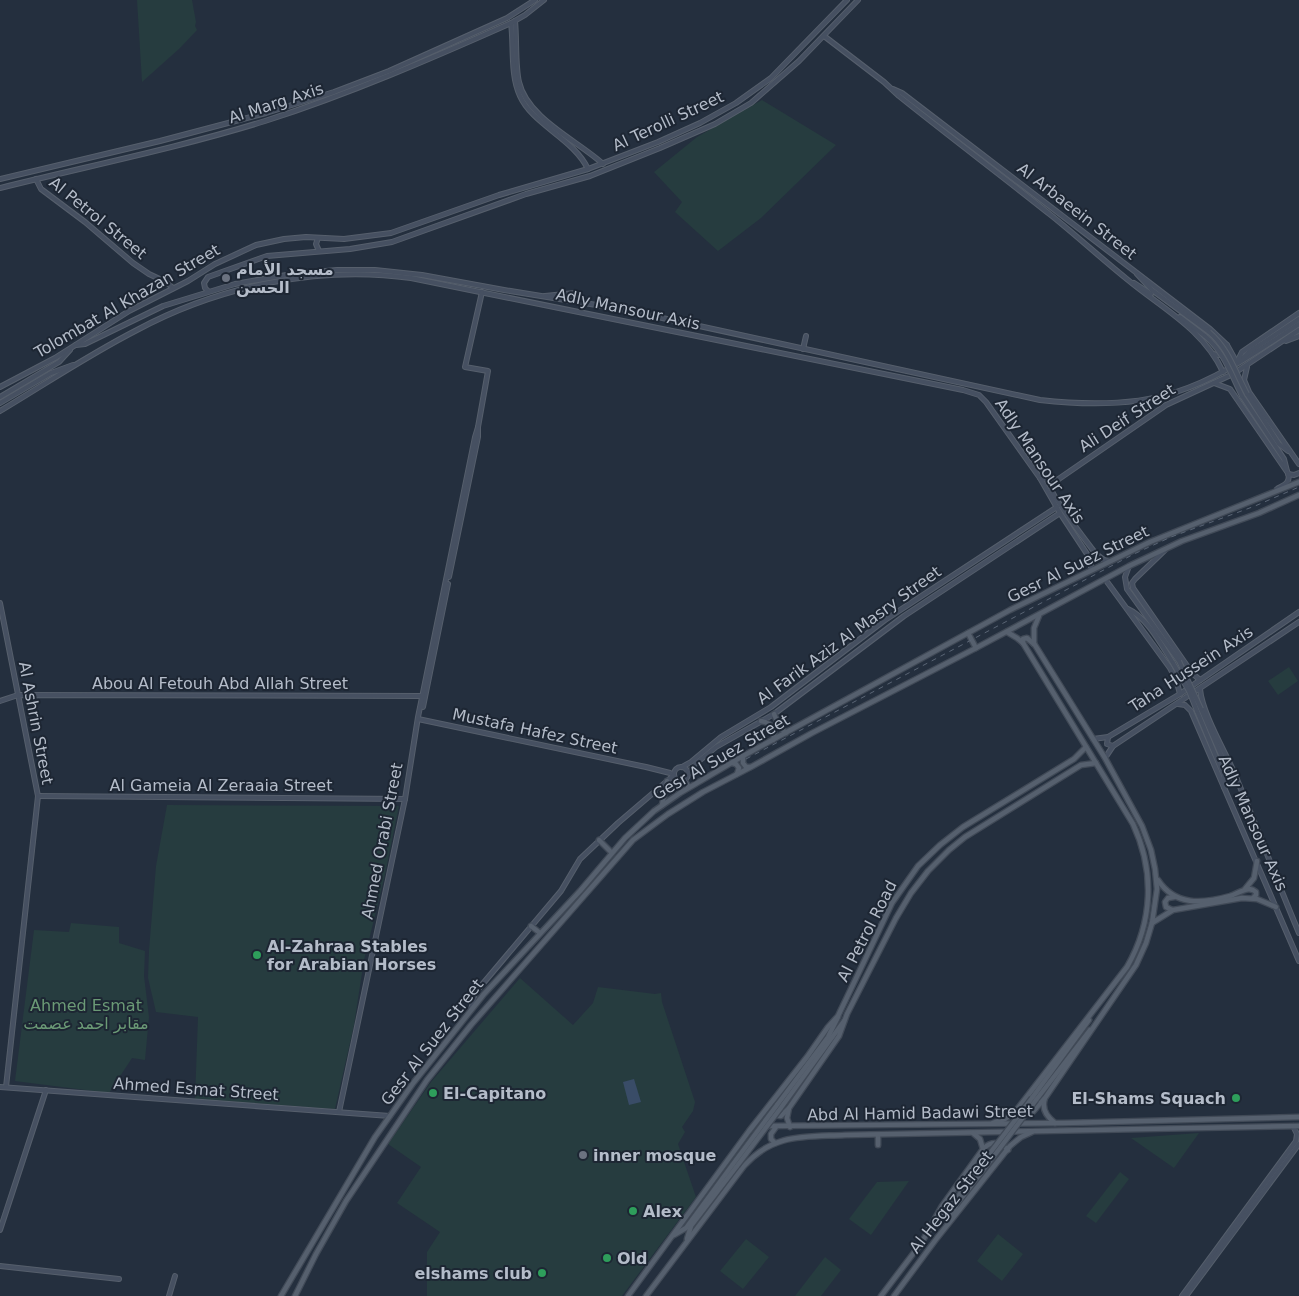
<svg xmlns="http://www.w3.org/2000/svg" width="1299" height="1296" viewBox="0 0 1299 1296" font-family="'DejaVu Sans','Noto Naskh Arabic',sans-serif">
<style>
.green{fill:#263c3f}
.water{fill:#394c67}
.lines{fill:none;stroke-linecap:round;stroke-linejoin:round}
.secondary-casing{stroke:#565f6c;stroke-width:6}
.primary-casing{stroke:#414a57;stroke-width:7}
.secondary{stroke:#465061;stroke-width:4}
.primary{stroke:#56606e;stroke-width:4.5}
.rail{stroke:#5a6575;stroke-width:1;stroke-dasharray:5 5;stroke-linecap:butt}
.secondary-bridge-casing{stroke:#565f6c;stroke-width:6;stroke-linecap:butt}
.primary-bridge-casing{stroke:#414a57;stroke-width:7;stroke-linecap:butt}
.secondary-bridge{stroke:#465061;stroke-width:4}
.primary-bridge{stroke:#56606e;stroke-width:4.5}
.worship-dot{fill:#6b7280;stroke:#1d2633;stroke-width:2}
.leisure-dot{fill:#2e9e5b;stroke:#1d2633;stroke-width:2}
.labels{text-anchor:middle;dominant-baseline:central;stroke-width:4;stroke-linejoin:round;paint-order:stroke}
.street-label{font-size:16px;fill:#b4bcc9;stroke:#1d2633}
.poi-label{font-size:16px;font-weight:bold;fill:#b4bcc9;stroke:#1d2633;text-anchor:start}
.park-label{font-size:16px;fill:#6b9a76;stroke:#1d2633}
</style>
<rect width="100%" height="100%" fill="#242f3e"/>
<g class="green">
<polygon points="137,0 192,0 196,22 195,26 197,30 180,48 142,82"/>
<polygon points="762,100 836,145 761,218 718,251 675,212 682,202 654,172 697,137"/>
<polygon points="1289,667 1298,681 1278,695 1268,681"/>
<polygon points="167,805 399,806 384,879 364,960 354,1025 335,1109 195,1099 198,1017 156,1012 148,978 149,950 156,866"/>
<polygon points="71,923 119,927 119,943 145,951 144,976 149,1017 145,1060 132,1058 109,1093 15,1081 34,930 69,932"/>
<polygon points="520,978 573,1025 593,1003 598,987 655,994 661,993 662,1002 695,1102 693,1111 682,1127 685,1132 678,1144 696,1197 622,1296 427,1296 427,1252 440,1232 397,1203 421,1167 388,1144 431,1082"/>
<polygon points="1199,1133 1174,1168 1131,1138"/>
<polygon points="1120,1172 1129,1179 1096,1223 1086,1216"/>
<polygon points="909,1181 871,1235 849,1219 877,1182"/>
<polygon points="998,1234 1023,1254 1002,1281 977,1261"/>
<polygon points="746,1239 769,1257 743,1289 720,1271"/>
<polygon points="825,1257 841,1270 821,1296 795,1296"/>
</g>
<polygon class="water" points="634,1079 641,1102 629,1105 623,1082"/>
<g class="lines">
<g class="secondary-casing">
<g id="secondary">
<path d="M515 21C517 40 515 65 519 82 527 118 578 141 603 164"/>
<path d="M511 23C514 45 510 75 520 96 533 125 573 138 588 169"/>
<path d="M824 36 884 82 899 96C950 137 1002 176 1052 216 1078 237 1102 259 1128 280 1163 309 1203 329 1223 372"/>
<polyline points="893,89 902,93 1210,329 1227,345 1237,363"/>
<polyline points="0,179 160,141 266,113 334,92 389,71 507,18 535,0"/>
<polyline points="36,179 41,189 85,222 133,263 149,274 166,282 173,288"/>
<path d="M0 188C88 166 178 148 265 121 349 94 430 59 511 23L525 15 544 0"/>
<polyline points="318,238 316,244 319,251"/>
<polyline points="1137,274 1152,290 1209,332"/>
<polyline points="1134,283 1151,294"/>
<polyline points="208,291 205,288 204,283 208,277 267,256 350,249 392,242 526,194 590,176 660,148 715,124 751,103 799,61 858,0"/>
<polyline points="545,296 575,293"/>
<polyline points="1180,317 1205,336"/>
<polyline points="1286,341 1299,336"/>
<path d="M76 345 85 344 163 306 235 284 292 274 337 270H375L422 275 504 290 621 309 1040 400C1084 405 1134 406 1176 392 1221 378 1260 349 1299 324"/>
<polyline points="803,349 806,336"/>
<path d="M1214 354C1222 357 1228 353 1227 345"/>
<polyline points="1242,359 1249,352 1299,319"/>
<polyline points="1239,362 1239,358 1242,352 1299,313"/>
<polyline points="1247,367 1244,380 1249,392 1299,464"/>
<path d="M1214 383 1230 389 1288 473C1291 483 1284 485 1277 489"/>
<polyline points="0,387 55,358 129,311 188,281 215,264 256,245 284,239 306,237 344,239 391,233 499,195 588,169 658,142 700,123 736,103 771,78 847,0"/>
<polyline points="1247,394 1279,444 1288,451"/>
<polyline points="1242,396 1284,459 1287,471"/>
<polyline points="0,397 59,362 70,350"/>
<polyline points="0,403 51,373 73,365"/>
<path d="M0 411C45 384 90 354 137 330 219 286 319 265 411 278L963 390 979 395 986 402 1040 478 1060 513 1089 557 1091 564V570"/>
<polyline points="1288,474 1294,475 1299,473"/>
<polyline points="1040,478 1049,480 1055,479"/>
<polyline points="1165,550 1135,579 1132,583 1133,588 1192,673 1200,680"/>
<path d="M1110 561 1104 560 1096 554C1087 542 1050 495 1050 485L1166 405 1233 374 1299 330"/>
<polyline points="1129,566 1125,577 1127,589 1179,661"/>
<polyline points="449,577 478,437 478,427 488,371 465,367 482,292"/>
<polyline points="1105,579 1170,668 1176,679 1180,694"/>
<polyline points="0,603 38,796 6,1087"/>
<path d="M1128 609C1147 617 1162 646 1173 663"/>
<path d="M1200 689C1202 712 1223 748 1233 770 1256 824 1276 879 1299 933"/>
<polyline points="0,701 18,695 422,696"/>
<polyline points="1178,704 1185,705 1191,711 1299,961"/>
<polyline points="423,707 448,584"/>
<polyline points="1201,709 1229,773 1232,778 1237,780"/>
<polyline points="1197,711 1224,776 1224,787"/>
<polyline points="418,719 646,767 670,773 673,775"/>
<polyline points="1108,737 1107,744 1113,746"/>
<polyline points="1093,739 1108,737 1180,694 1299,612"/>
<polyline points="1105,758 1113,746 1299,622"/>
<circle cx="681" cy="774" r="7"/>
<polyline points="682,767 691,762 721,737 771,707 885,620 1057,507"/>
<polyline points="688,774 694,765 716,747 774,714 904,616 1060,513"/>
<polyline points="38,796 405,799"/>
<polyline points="471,1010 475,993 561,891 580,859 618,823 673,776"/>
<polyline points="0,1087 390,1116"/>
<polyline points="339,1112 405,799 418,717 475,437 478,427"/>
<polyline points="0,1230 46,1090"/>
<polyline points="0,1266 119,1279"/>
<polyline points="169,1296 175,1276"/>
<polyline points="1182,1296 1296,1141 1297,1134 1293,1126"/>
<polyline points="1186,1296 1299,1144"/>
</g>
</g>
<g class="primary-casing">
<g id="primary">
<polyline points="968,633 976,648"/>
<path d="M1023 643V639L1027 638 1035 645 1105 758 1142 826 1151 850 1155 869 1157 889 1152 923 1146 943 1136 965 1045 1098C1041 1109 1047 1117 1055 1123"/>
<polyline points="1034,644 1034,628 1039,616"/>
<polyline points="774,714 779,726 786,733"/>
<path d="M761 721C771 723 777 729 773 740"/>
<polyline points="743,756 743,763 746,767 750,767"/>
<polyline points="732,763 736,764 739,768 737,774"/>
<polyline points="684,780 689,787"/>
<polyline points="662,805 667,781"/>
<polyline points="599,840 612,853"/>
<path d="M1158 880C1175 906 1202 904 1230 896 1236 894 1242 890 1249 889L1253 890 1256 892V895L1253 898"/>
<polyline points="1245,889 1254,878 1257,861"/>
<polyline points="1172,910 1166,907 1165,902 1168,898 1174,897"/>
<polyline points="1152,923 1173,910 1242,898 1257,899 1276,907"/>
<polyline points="531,926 540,933"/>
<polyline points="1032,1098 1089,1020"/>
<polyline points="1036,1100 1090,1030"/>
<polyline points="777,1105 828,1037 838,1017"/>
<polyline points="780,1109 844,1021"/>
<polyline points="1023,1113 1031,1114 1044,1099"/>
<polyline points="772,1115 781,1116 788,1109"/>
<path d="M993 1123 1005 1119 1015 1112 1127 967C1153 922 1155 871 1133 824L1023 643 1017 638 1007 632"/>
<polyline points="766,1126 1064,1123 1299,1117"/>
<polyline points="790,1127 787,1118 789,1108 839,1036 847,1014 896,918 911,893 928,871 949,850 965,837 1081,765 1096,763"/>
<polyline points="878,1135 878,1145"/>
<polyline points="775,1143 771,1139 771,1134 776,1127"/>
<path d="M983 1149C991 1141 1000 1141 1008 1150"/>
<polyline points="950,1219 957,1204 994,1156"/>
<polyline points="932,1227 948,1210 990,1153"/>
<polyline points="674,1235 686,1228 733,1164"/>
<polyline points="687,1239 691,1226 737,1166"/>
<polyline points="281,1296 375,1137 414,1082 484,994 580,891 625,838 654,811 680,793 743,756 1010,610 1150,542 1299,482"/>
<polyline points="295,1296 316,1254 346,1201 427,1080 471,1025 633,840 668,814 703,792 751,767 812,733 976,648 1129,566 1182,541 1259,513 1299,495"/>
<polyline points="628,1296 749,1131 807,1057 828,1027 838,1016 892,903 918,866 940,845 963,827 1074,759 1086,747"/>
<path d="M646 1296 744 1166C773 1133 805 1137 845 1135L1299 1126"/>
<polyline points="881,1296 922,1242 942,1206 983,1149 980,1139 973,1133"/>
<polyline points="894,1296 937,1238 1010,1146 1021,1137 1032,1132"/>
</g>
</g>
<use href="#secondary" class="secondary"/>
<use href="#primary" class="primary"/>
<polyline class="rail" points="746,759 1134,554 1171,537 1255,506 1299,487"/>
<g class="secondary-bridge-casing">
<g id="secondary-bridge">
<path d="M1209 332C1229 349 1235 372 1247 394"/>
<path d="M1205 336C1224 352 1231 374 1242 396"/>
<polyline points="1179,661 1201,709"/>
<polyline points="1173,663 1189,691 1197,711"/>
</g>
</g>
<g class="primary-bridge-casing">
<g id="primary-bridge">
<polyline points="990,1153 1032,1098"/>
<polyline points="994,1156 1036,1100"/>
<polyline points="733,1164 777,1105"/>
<polyline points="737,1166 780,1109"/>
</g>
</g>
<use href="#secondary-bridge" class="secondary-bridge"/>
<use href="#primary-bridge" class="primary-bridge"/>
</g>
<g class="worship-dot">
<circle cx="226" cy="278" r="5"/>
<circle cx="583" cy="1155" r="5"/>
</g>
<g class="leisure-dot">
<circle cx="257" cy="955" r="5"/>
<circle cx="433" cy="1093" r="5"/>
<circle cx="1236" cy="1098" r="5"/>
<circle cx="633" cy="1211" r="5"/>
<circle cx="607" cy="1258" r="5"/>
<circle cx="542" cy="1273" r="5"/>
</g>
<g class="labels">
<g class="street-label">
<text transform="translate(276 103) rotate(-18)">Al Marg Axis</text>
<text transform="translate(668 121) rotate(-25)">Al Terolli Street</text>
<text transform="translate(1077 211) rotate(38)">Al Arbaeein Street</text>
<text transform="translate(98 218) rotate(39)">Al Petrol Street</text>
<text transform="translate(127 301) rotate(-30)">Tolombat Al Khazan Street</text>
<text transform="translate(628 309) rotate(12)">Adly Mansour Axis</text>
<text transform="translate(1127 418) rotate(-33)">Ali Deif Street</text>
<text transform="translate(1040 461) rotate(56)">Adly Mansour Axis</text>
<text transform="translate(1078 564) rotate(-26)">Gesr Al Suez Street</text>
<text transform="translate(849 635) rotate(-36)">Al Farik Aziz Al Masry Street</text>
<text transform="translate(1191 669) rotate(-33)">Taha Hussein Axis</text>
<text x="220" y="683">Abou Al Fetouh Abd Allah Street</text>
<text transform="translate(36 723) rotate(79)">Al Ashrin Street</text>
<text transform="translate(535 731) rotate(12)">Mustafa Hafez Street</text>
<text transform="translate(721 757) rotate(-30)">Gesr Al Suez Street</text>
<text x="221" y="785">Al Gameia Al Zeraaia Street</text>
<text transform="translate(1253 823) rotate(66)">Adly Mansour Axis</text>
<text transform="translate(382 841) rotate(-79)">Ahmed Orabi Street</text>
<text transform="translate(867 931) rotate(-63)">Al Petrol Road</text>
<text transform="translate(432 1042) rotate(-52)">Gesr Al Suez Street</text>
<text transform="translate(196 1089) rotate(4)">Ahmed Esmat Street</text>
<text transform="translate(920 1113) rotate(-1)">Abd Al Hamid Badawi Street</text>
<text transform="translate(951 1202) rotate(-52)">Al Hegaz Street</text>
</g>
<g class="poi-label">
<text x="236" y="269">مسجد الأمام<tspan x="236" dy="18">الحسن</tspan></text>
<text x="267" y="946">Al-Zahraa Stables<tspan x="267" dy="18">for Arabian Horses</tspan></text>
<text x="443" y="1093">El-Capitano</text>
<text x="1226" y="1098" text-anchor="end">El-Shams Squach</text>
<text x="593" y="1155">inner mosque</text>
<text x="643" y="1211">Alex</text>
<text x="617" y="1258">Old</text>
<text x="532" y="1273" text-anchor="end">elshams club</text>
</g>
<g class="park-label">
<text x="86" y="1005">Ahmed Esmat<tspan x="86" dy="18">مقابر احمد عصمت</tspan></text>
</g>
</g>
</svg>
